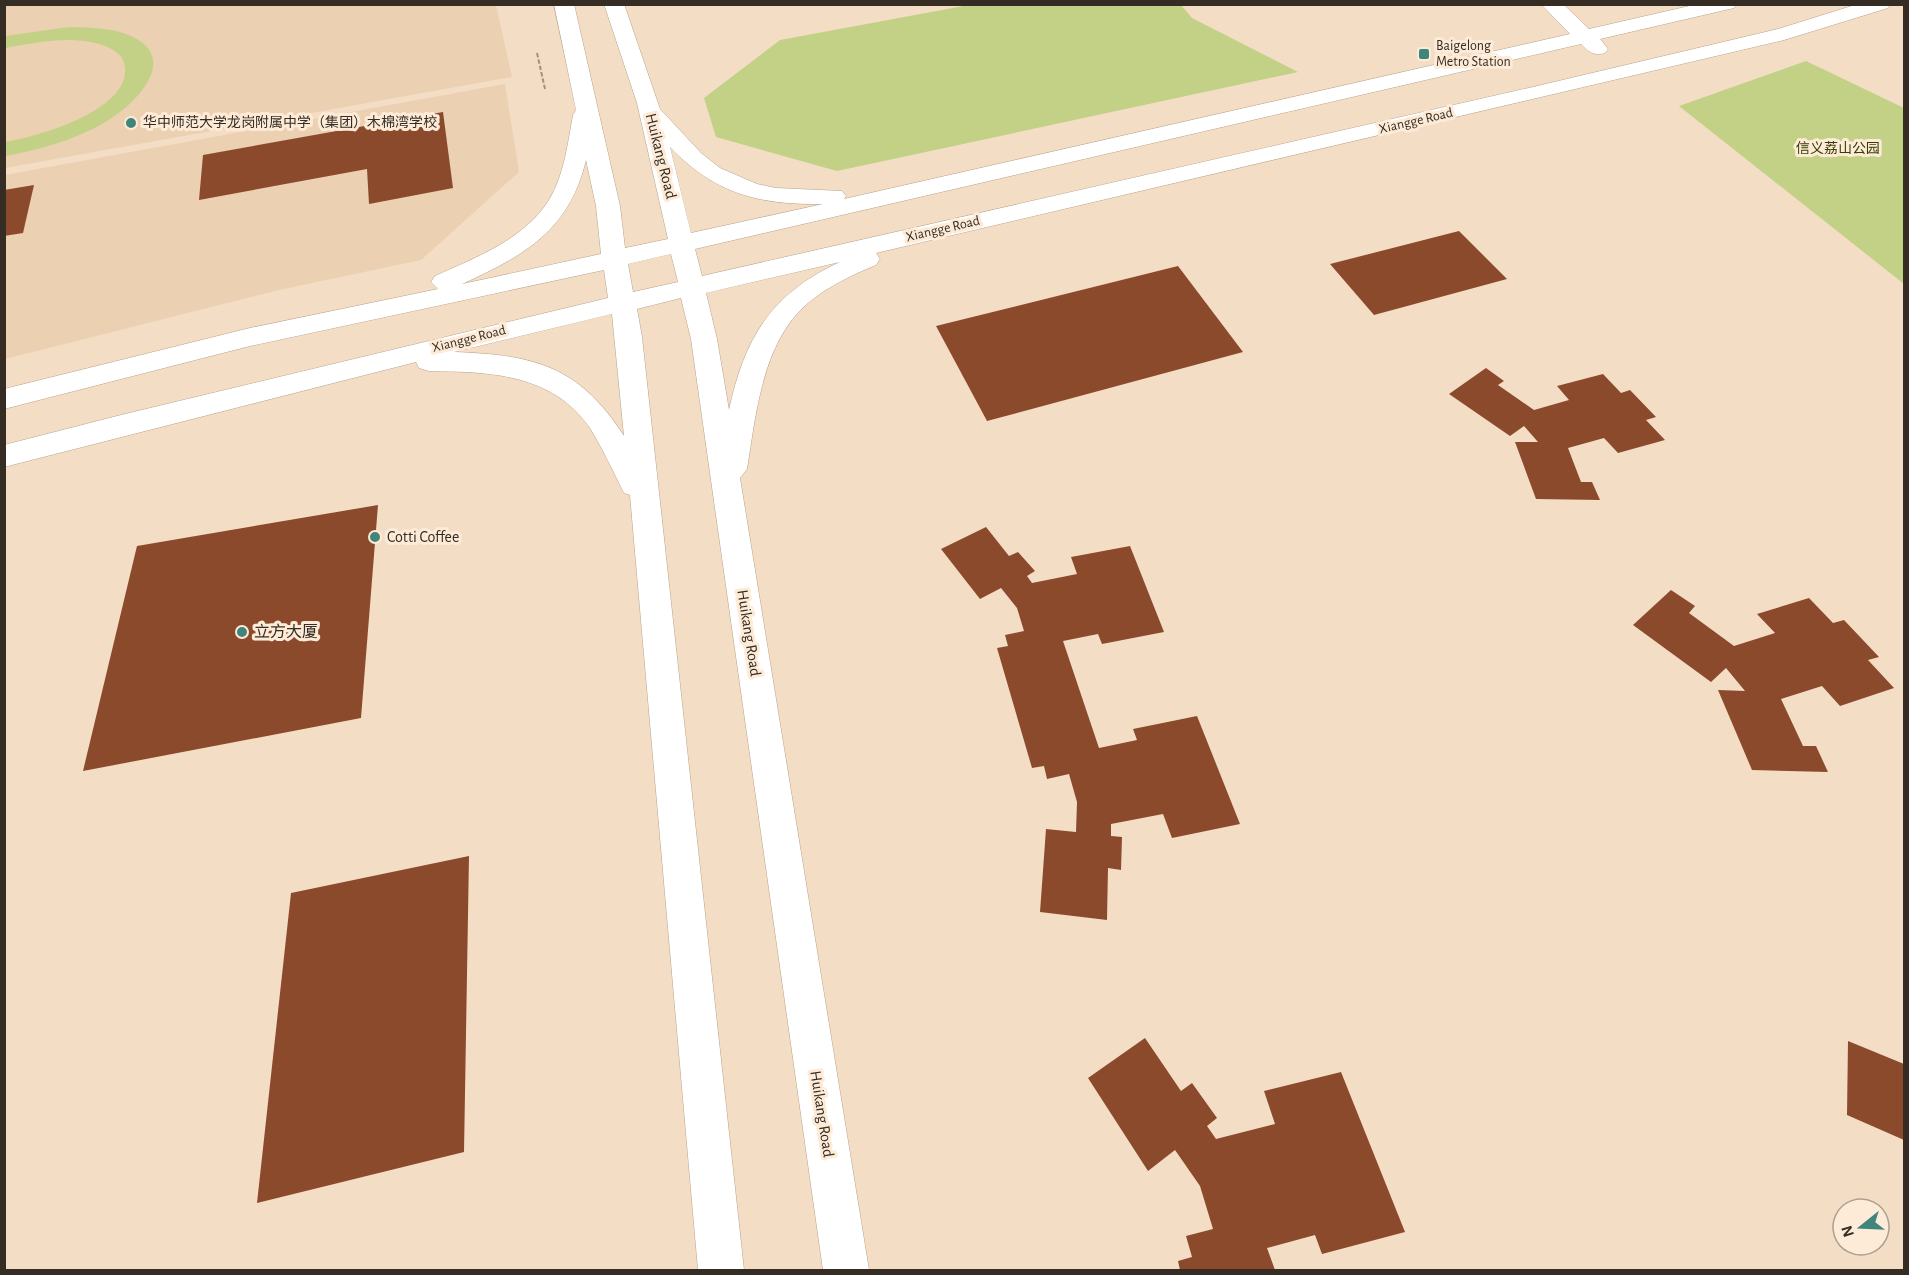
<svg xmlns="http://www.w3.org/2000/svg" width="1909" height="1275" viewBox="0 0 1909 1275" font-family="'Alegreya Sans','Noto Sans SC',sans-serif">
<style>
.built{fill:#ebd0b2}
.green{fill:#c2d186}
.building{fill:#8c4a2c}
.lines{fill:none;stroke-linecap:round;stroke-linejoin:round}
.secondary-casing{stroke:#b8a38c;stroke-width:1}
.path{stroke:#a2917f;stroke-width:2;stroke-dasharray:4.5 2;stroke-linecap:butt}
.secondary{fill:#fff;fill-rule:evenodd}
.poi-dot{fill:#3f857b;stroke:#fdebd8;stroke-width:2}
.labels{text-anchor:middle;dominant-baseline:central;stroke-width:6;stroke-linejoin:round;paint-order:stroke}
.far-poi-label{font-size:14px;fill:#352d23;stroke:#fdebd8;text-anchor:start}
.far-street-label{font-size:14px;fill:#352d23;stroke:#fdebd8}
.far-park-label{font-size:14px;fill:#363e03;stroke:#fdebd8}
.street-label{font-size:16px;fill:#352d23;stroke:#fdebd8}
.poi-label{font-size:16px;fill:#352d23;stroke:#fdebd8;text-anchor:start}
</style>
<rect width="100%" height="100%" fill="#f4ddc5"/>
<g class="built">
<polygon points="5,5 496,5 512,77 5,168"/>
<polygon points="505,84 519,172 421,260 279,290 5,359 5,175"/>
</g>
<g class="green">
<polygon points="969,5 1181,5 1192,18 1298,72 837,171 716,137 704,98 780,40"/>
<path d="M69 27C90 28 113 27 133 37 174 57 144 94 120 112 87 137 44 149 5 156V142C36 137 130 111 125 67 124 53 108 46 95 43 66 36 34 43 5 48V36Z"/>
<polygon points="1806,61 1904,108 1904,284 1679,106"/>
</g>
<g class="building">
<polygon points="443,112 453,188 369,204 367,169 199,200 203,155"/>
<polygon points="34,185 23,233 4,236 4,190"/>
<polygon points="1459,231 1507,279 1374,315 1330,264"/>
<polygon points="1178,266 1243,352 987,421 936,326"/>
<polygon points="1486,368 1504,381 1498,385 1534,410 1569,400 1557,386 1603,374 1621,393 1630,390 1656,417 1646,420 1665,440 1618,453 1604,438 1568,448 1581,482 1592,482 1600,500 1536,499 1515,442 1538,442 1524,426 1510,436 1449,394"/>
<polygon points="378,505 361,718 83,771 137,546"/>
<polygon points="986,527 1009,556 1018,552 1035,571 1027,576 1032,583 1077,574 1071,557 1130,546 1164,632 1102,644 1098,634 1063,641 1099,748 1137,740 1133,729 1197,716 1240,824 1172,838 1163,814 1111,824 1111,836 1122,837 1121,870 1108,868 1107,920 1040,912 1046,829 1076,832 1077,802 1069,774 1047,779 1044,766 1032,768 997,648 1008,646 1005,635 1024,631 1017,608 1001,588 980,599 941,549"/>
<polygon points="1671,590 1695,606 1689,613 1734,646 1775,633 1757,614 1809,598 1833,623 1844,620 1879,657 1868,660 1894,688 1840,706 1822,686 1781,699 1803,746 1816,746 1828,772 1752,770 1718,690 1745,691 1726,668 1711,682 1633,625"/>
<polygon points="469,856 464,1152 257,1203 291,893"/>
<polygon points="1145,1038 1181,1091 1192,1083 1217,1118 1207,1126 1216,1139 1275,1124 1264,1091 1341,1072 1405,1232 1322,1254 1315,1235 1267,1248 1275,1270 1180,1270 1178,1261 1192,1257 1186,1236 1213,1229 1200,1186 1175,1150 1148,1171 1088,1078"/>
<polygon points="1848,1041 1904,1064 1904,1140 1847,1115"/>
</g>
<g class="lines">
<g class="secondary-casing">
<path id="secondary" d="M554 4H574L620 206 625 248 668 239 637 103 604 4H624L660 109 701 153 720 168 757 184 776 188 842 191 846 196 844 199 1570 34 1541 4H1563L1589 29 1698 4H1737L1734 8 1600 39 1608 49 1605 53C1593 56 1589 52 1581 44L695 249 702 276 1533 87 1778 29 1858 4H1891L1888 8 1784 40 876 253 880 259 876 265C852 275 828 286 808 303 762 342 756 414 747 469L740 478 869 1270H823L691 339 681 298 637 309 642 337 744 1270H698L630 495 624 493C613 471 603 449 590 428 552 373 489 372 429 371L419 368 416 362 4 467V445L121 415 608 298 604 270 250 346 4 409V389L250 328 438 289 431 282 435 276C475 258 525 239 549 200 564 176 568 142 573 115L576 110ZM670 147C715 194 759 205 823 204L691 233ZM586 160 596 206 601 254 462 284C525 255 569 231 586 160ZM671 254 678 282 633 292 628 264ZM840 262C771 294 745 337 729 410L717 339 706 293ZM612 314 624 436C579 366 535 355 454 352Z"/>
</g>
<polyline class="path" points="537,53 545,89"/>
<use href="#secondary" class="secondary"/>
</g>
<g class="poi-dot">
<rect x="1418" y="48" width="12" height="12" rx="3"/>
<circle cx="131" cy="123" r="6"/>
<circle cx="375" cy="537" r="6"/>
<circle cx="242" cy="632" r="6"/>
</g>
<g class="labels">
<g class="far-poi-label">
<text x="1436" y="46">Baigelong<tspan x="1436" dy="16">Metro Station</tspan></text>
<text x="143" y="123">华中师范大学龙岗附属中学（集团）木棉湾学校</text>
</g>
<g class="far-street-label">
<text transform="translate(1416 121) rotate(-13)">Xiangge Road</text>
<text transform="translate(943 229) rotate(-13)">Xiangge Road</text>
<text transform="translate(469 339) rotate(-14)">Xiangge Road</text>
</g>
<g class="far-park-label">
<text x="1838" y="149">信义荔山公园</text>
</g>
<g class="street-label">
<text transform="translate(661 156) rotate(76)">Huikang Road</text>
<text transform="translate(749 633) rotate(81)">Huikang Road</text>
<text transform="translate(822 1114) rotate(81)">Huikang Road</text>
</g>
<g class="poi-label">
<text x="387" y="537">Cotti Coffee</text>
<text x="254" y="632">立方大厦</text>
</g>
</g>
<rect width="1909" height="1275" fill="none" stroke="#352d23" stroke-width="12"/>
<g transform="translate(1861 1227) rotate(252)"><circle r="28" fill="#fdebd8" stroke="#ad9f90" stroke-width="1.5"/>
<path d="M0-4.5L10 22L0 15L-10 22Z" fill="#3f857b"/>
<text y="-9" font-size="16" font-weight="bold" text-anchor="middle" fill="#352d23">N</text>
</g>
</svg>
